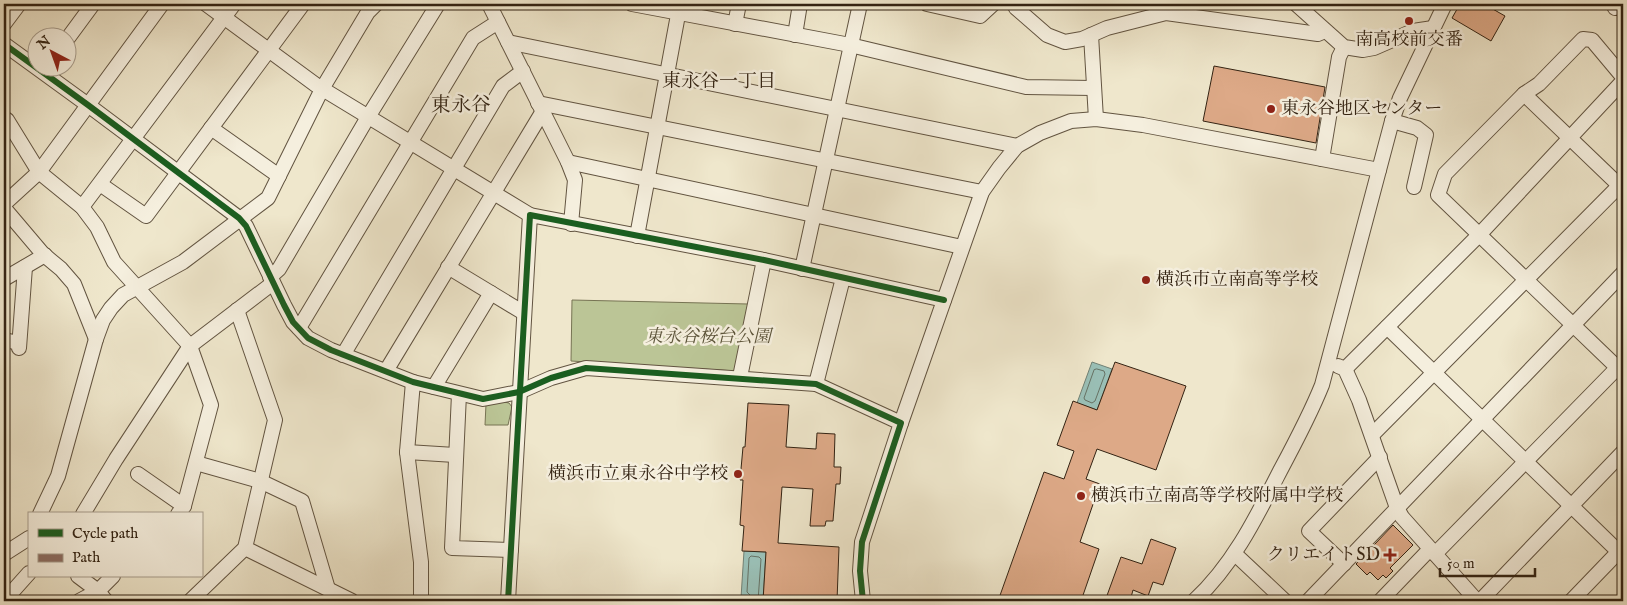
<svg xmlns="http://www.w3.org/2000/svg" width="1627" height="605" viewBox="0 0 1627 605" font-family="'IM FELL English','Noto Serif JP',serif">
<style>
.green{fill:#bbc596;stroke:#777454}
.water{fill:#9ac0b7;stroke:#718175}
.lines{fill:none;stroke-linecap:round;stroke-linejoin:round}
.shore{stroke:#667265;stroke-width:1}
.building{fill:#dda987;stroke:#332313}
.minor-casing{stroke:#625441;stroke-width:16}
.minor{stroke:#f5efde;stroke-width:14}
.quiet{stroke:#8d6e63;stroke-width:5;stroke-dasharray:10 5;stroke-linecap:butt}
.cycleway-casing{stroke:#f5efde;stroke-width:9}
.cycleway{stroke:#1b5e20;stroke-width:6}
.poi-dot{fill:#8f2418;stroke:#f5efde;stroke-width:2}
.labels{text-anchor:middle;dominant-baseline:central;stroke-width:5;stroke-linejoin:round;paint-order:stroke}
.poi-label{font-size:18px;fill:#332313;stroke:#f5efde;text-anchor:start}
.park-label{font-size:18px;font-style:italic;fill:#5c543a;stroke:#f5efde}
.neighbourhood-label{font-size:19px;fill:#332313;stroke:#f5efde}
.quarter-label{font-size:20px;fill:#332313;stroke:#f5efde}
</style>
<rect width="100%" height="100%" fill="#efe7cc"/>
<filter id="stains"><feTurbulence type="fractalNoise" baseFrequency=".004" numOctaves="4"/><feColorMatrix values="0 0 0 0 .2 0 0 0 0 .09 0 0 0 0 .02 0 0 0 .5 -.17"/></filter>
<radialGradient id="worn" r=".72"><stop offset=".6" stop-color="#630" stop-opacity="0"/><stop offset="1" stop-color="#630" stop-opacity=".3"/></radialGradient>
<g class="green">
<polygon points="572,300 748,304 736,371 571,361"/>
<polygon points="504,402 509,403 512,407 508,425 485,425 486,404"/>
</g>
<g class="water">
<polygon points="1092,362 1112,369 1097,410 1077,403"/>
<polygon points="744,551 766,552 763,600 741,598"/>
</g>
<g class="lines">
<g class="shore">
<polygon points="1097,369 1104,371 1105,374 1095,401 1092,403 1085,400 1084,398 1094,370"/>
<polyline points="753,601 752,597 747,592 749,558 751,556 759,557 761,559 758,601"/>
</g>
</g>
<g class="building">
<polygon points="1460,4 1484,4 1505,16 1491,41 1452,18"/>
<polygon points="1214,66 1325,87 1316,143 1203,121"/>
<polygon points="1115,362 1186,386 1156,470 1097,449 1086,479 1100,484 1080,542 1099,549 1081,601 998,601 1044,472 1064,479 1074,451 1057,445 1073,401 1097,410"/>
<polygon points="748,403 789,405 786,447 816,449 817,433 835,434 834,467 841,467 840,484 836,484 833,521 826,521 825,526 810,526 813,489 782,487 778,543 839,547 837,601 763,601 766,552 742,551 744,526 740,525 743,480 740,480 743,447 745,447"/>
<polygon points="1393,525 1413,545 1390,568 1393,571 1386,578 1383,575 1378,580 1370,572 1367,575 1356,564"/>
<polygon points="1151,539 1176,548 1163,585 1153,582 1148,596 1133,590 1130,601 1105,601 1121,557 1142,564"/>
</g>
<g class="lines">
<g class="minor-casing">
<g id="minor">
<polyline points="206,4 316,85 530,215"/>
<polyline points="489,4 568,162 575,180 571,224"/>
<polyline points="632,4 850,45 1026,87 1093,88"/>
<polyline points="927,4 980,16 993,4"/>
<polyline points="1014,4 1016,8 1047,35 1065,42 1082,39 1107,28 1166,13 1318,34 1325,31"/>
<polyline points="1296,4 1344,47 1363,50 1374,48 1413,31 1433,28"/>
<polyline points="1613,4 1615,8 1619,4"/>
<polyline points="4,24 19,4"/>
<polyline points="735,24 739,4"/>
<polyline points="795,35 800,4"/>
<polyline points="1091,35 1096,119"/>
<polyline points="68,38 93,4"/>
<polyline points="508,42 1017,146"/>
<polyline points="4,44 88,105 239,218 246,226 284,305 293,322 308,338 331,350 413,382 483,399 519,392 551,378 586,368 816,384 901,423 862,542 860,571 863,601"/>
<polyline points="1623,77 1592,40 1583,39 1539,84 1524,94 1445,174 1438,195 1623,373"/>
<polyline points="1524,94 1623,189"/>
<polyline points="538,103 982,192"/>
<polyline points="4,118 7,120 39,172 82,207 97,227 114,262 190,346 211,405 184,506 178,514"/>
<polyline points="1392,121 1417,128 1426,135 1414,187"/>
<polyline points="211,128 279,176"/>
<polyline points="1322,159 1339,57 1344,47"/>
<polyline points="568,162 962,247"/>
<polyline points="100,184 146,216 303,4"/>
<polyline points="4,204 39,172 162,4"/>
<polyline points="82,207 234,4"/>
<polyline points="4,208 43,254 61,269 74,284 96,339"/>
<polyline points="637,236 680,4"/>
<polyline points="448,267 524,313"/>
<polyline points="802,269 860,4"/>
<polyline points="270,277 279,269 368,117 438,4"/>
<polyline points="4,279 45,255"/>
<polyline points="1387,327 1623,556"/>
<polyline points="299,328 473,38 498,22"/>
<polyline points="4,340 19,343"/>
<polyline points="19,348 25,267"/>
<polyline points="343,355 503,86 523,71"/>
<polyline points="1338,366 1345,369 1359,400 1397,508 1402,517 1477,601"/>
<polyline points="1345,369 1479,235 1623,81"/>
<polyline points="386,371 543,111"/>
<polyline points="740,377 764,260"/>
<polyline points="413,382 407,452 421,562 421,601"/>
<polyline points="816,384 843,278"/>
<polyline points="434,387 491,293"/>
<polyline points="459,394 452,548 511,550"/>
<polyline points="901,423 982,192 999,168 1017,146 1040,133 1071,121 1096,119 1143,125 1379,170"/>
<polyline points="1372,435 1623,182"/>
<polyline points="407,452 455,455"/>
<polyline points="196,463 260,481 302,501 328,589"/>
<polyline points="138,474 184,506"/>
<polyline points="40,514 58,476 96,339 103,320 111,308 123,295 183,262 268,198 322,89 368,12 376,4"/>
<polyline points="83,514 116,459 190,346 273,283"/>
<polyline points="245,548 352,601"/>
<polyline points="4,554 29,538"/>
<polyline points="1235,554 1285,601"/>
<polyline points="1435,554 1623,362"/>
<polyline points="1344,564 1309,531 1380,457"/>
<polyline points="78,576 98,591 106,601"/>
<polyline points="4,601 29,573"/>
<polyline points="79,601 98,591 113,576"/>
<polyline points="190,601 245,548 275,420 237,310"/>
<polyline points="508,601 530,215 764,260 944,300"/>
<path d="M1194 601C1233 565 1256 518 1280 471 1295 443 1310 415 1322 385L1392 121 1400 98 1445 4"/>
<polyline points="1308,601 1623,273"/>
<polyline points="1380,601 1430,549"/>
<polyline points="1480,601 1623,452"/>
<polyline points="1571,601 1623,547"/>
</g>
</g>
<use href="#minor" class="minor"/>
<polyline class="quiet" points="1381,600 1385,601"/>
<g class="cycleway-casing">
<g id="cycleway">
<polyline points="4,44 88,105 239,218 246,226 284,305 293,322 308,338 331,350 413,382 483,399 519,392 551,378 586,368 816,384 901,423 862,542 860,571 863,601"/>
<polyline points="508,601 530,215 764,260 944,300"/>
</g>
</g>
<use href="#cycleway" class="cycleway"/>
</g>
<g class="poi-dot">
<circle cx="1409" cy="21" r="5"/>
<circle cx="1271" cy="109" r="5"/>
<circle cx="1146" cy="280" r="5"/>
<circle cx="738" cy="474" r="5"/>
<circle cx="1081" cy="496" r="5"/>
<path d="M1387.5 547.5h5v5h5v5h-5v5h-5v-5h-5v-5h5z"/>
</g>
<g class="labels">
<g class="poi-label">
<text x="1409" y="40" text-anchor="middle">南高校前交番</text>
<text x="1281" y="109">東永谷地区センター</text>
<text x="1156" y="280">横浜市立南高等学校</text>
<text x="728" y="474" text-anchor="end">横浜市立東永谷中学校</text>
<text x="1091" y="496">横浜市立南高等学校附属中学校</text>
<text x="1380" y="555" text-anchor="end">クリエイトSD</text>
</g>
<g class="park-label">
<text x="708" y="337">東永谷桜台公園</text>
</g>
<g class="neighbourhood-label">
<text x="719" y="82">東永谷一丁目</text>
</g>
<g class="quarter-label">
<text x="461" y="105">東永谷</text>
</g>
</g>
<rect width="1627" height="605" fill="none" stroke="#efe7cc" stroke-width="20"/>
<rect x="5" y="5" width="1617" height="595" fill="none" stroke="#332313" stroke-width="2.5"/>
<rect x="10" y="10" width="1607" height="585" fill="none" stroke="#332313"/>
<rect x="28" y="512" width="175" height="65" fill="#f5efde" stroke="#a79d8d"/>
<rect x="38" y="529" width="25" height="8" fill="#1b5e20" stroke="#a79d8d"/>
<text x="72" y="538" font-size="15" fill="#332313">Cycle path</text>
<rect x="38" y="554" width="25" height="8" fill="#8d6e63" stroke="#a79d8d"/>
<text x="72" y="562" font-size="15" fill="#332313">Path</text>
<g transform="translate(52 52) rotate(319)"><circle r="24" fill="#f5efde" stroke="#a79d8d"/>
<path d="M0-4L9 19L0 12L-9 19Z" fill="#8f2418"/>
<text y="-8" font-size="14" font-weight="bold" text-anchor="middle" fill="#332313">N</text>
</g>
<path d="M1440 568v8h95v-8" fill="none" stroke="#332313" stroke-width="2.5"/>
<text x="1447" y="568" font-size="15" fill="#332313" stroke="#f5efde" stroke-width="4" paint-order="stroke">50 m</text>
<rect width="100%" height="100%" filter="url(#stains)"/>
<rect width="100%" height="100%" fill="url(#worn)"/>
</svg>
